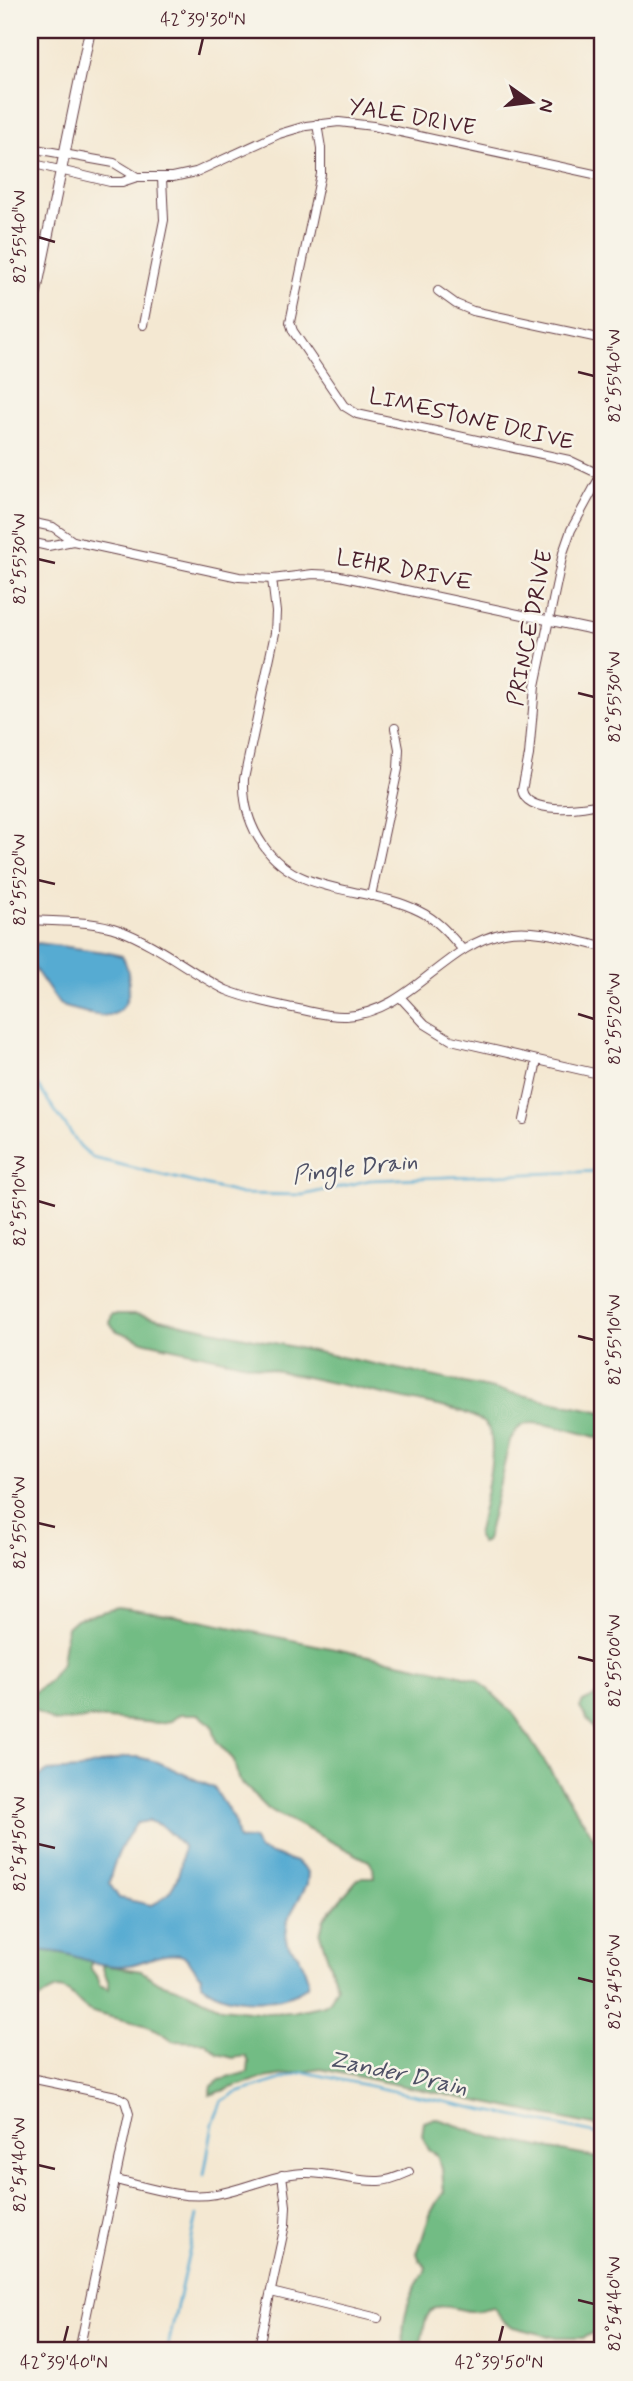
<svg xmlns="http://www.w3.org/2000/svg" width="633" height="2381" viewBox="0 0 633 2381" font-family="Mynerve,sans-serif">
<style>
.forest{fill:#72bc84;stroke:#5e6e58;stroke-width:2}
.water{fill:#56abd2;stroke:#50657e;stroke-width:2;fill-rule:evenodd}
.lines{fill:none;stroke-linecap:round;stroke-linejoin:round}
.stream{stroke:#56abd2;stroke-width:2.5}
.minor-casing{stroke:#643d44;stroke-width:10}
.tertiary-casing{stroke:#643d44;stroke-width:12}
.minor{stroke:#fff;stroke-width:8}
.tertiary{stroke:#fff;stroke-width:10}
.ticks{fill:none;stroke:#4a1f2b;stroke-width:2.5}
.labels{text-anchor:middle;dominant-baseline:central;stroke-width:5;stroke-linejoin:round;paint-order:stroke}
.street-label{font-size:23px;fill:#4a1f2b;stroke:#f7f3e8}
.water-label{font-size:24px;font-style:italic;fill:#4e5065;stroke:#f7f3e8}
.neatline{fill:none;stroke:#4a1f2b;stroke-width:2.5}
.ticks-label{font-size:18px;text-anchor:middle;fill:#4a1f2b}
</style>
<rect width="100%" height="100%" fill="#f7f3e8"/>
<filter id="ink" filterUnits="userSpaceOnUse"><feTurbulence type="fractalNoise" baseFrequency=".0143" numOctaves="2"/><feDisplacementMap in="SourceGraphic" scale="14" xChannelSelector="R" yChannelSelector="G"/><feConvolveMatrix kernelMatrix="1 2 1 2 8 2 1 2 1" color-interpolation-filters="sRGB"/></filter>
<filter id="wash" filterUnits="userSpaceOnUse"><feTurbulence type="fractalNoise" baseFrequency=".00686" numOctaves="4" result="noise"/><feDisplacementMap in="SourceGraphic" scale="28" xChannelSelector="R" yChannelSelector="G"/><feGaussianBlur stdDeviation="1.57" result="paint"/><feColorMatrix in="noise" values="0 0 0 0 0 0 0 0 0 0 0 0 0 0 0 0 0 1.4 0 .05"/><feComposite in="paint" operator="in"/></filter>
<g filter="url(#wash)">
<rect width="100%" height="100%" fill="#f4e8d2"/>
<g class="forest">
<path d="M112 1314H136L603 1412V1439C587 1435 541 1420 526 1424 518 1426 514 1434 510 1440L486 1541 481 1543 477 1537C481 1513 500 1448 488 1428 482 1419 470 1415 460 1411L146 1342 117 1331 110 1324Z"/>
<path d="M118 1608 176 1616 456 1674 478 1680 513 1713 603 1852V2127L321 2069 258 2079 210 2095 212 2086 220 2080 248 2072 249 2062 246 2056 233 2058 218 2054 205 2042 172 2041C153 2020 117 2022 90 2011 78 2006 73 1990 59 1989 49 1989 39 2002 30 2005V1949L63 1953 91 1961V1969L99 1980V1985L109 1989C111 1980 102 1974 103 1965L141 1971 160 1983 186 1991 222 2008 267 2013 292 2012 324 2005 330 2001 337 1987 320 1934 324 1919 356 1881 362 1877H374L373 1867 369 1861 268 1809 238 1779 234 1760 217 1742 212 1725 198 1714H180L171 1721 158 1723 94 1718 55 1722 30 1708V1695L48 1682 62 1663 67 1627 76 1619Z"/>
<polygon points="603,1692 603,1743 580,1708 583,1702"/>
<path d="M435 2118 494 2138 603 2159V2327L583 2338H557L513 2327 505 2322 493 2307C486 2308 477 2312 470 2311 457 2310 436 2299 428 2315 422 2325 425 2337 418 2348L404 2344C401 2324 408 2299 418 2282 422 2275 425 2275 426 2267L420 2261 417 2253C427 2229 427 2212 444 2192L442 2169 437 2155 429 2150 422 2135 424 2122Z"/>
</g>
<g class="water">
<path d="M38 943 105 952 122 956C132 971 134 1011 110 1015 97 1018 78 1010 65 1007L59 1004 30 962V947Z"/>
<path d="M126 1757H138L158 1762 214 1788 234 1819 238 1840 253 1839 259 1850 296 1862 308 1872 307 1884 288 1919 286 1936 289 1946 298 1955 303 1965 308 1979 307 1986C284 2006 221 2006 201 1983L202 1976C192 1970 192 1958 180 1955 157 1951 137 1968 116 1966 97 1966 80 1957 62 1953 51 1951 41 1951 30 1949V1783L48 1771 80 1769ZM149 1821 162 1826 183 1846C182 1869 176 1896 151 1905L119 1898 109 1883C113 1862 124 1840 137 1823Z"/>
</g>
<g class="lines">
<g class="stream">
<polyline points="30,1075 80,1146 93,1158 241,1194 303,1195 370,1180 603,1171"/>
<polyline points="204,2175 213,2123 222,2101 234,2094 304,2072 603,2135"/>
<polyline points="167,2351 197,2215"/>
</g>
</g>
</g>
<g filter="url(#ink)">
<g class="lines">
<g class="minor-casing">
<g id="minor">
<polyline points="317,124 321,148 321,174 290,322 293,331 344,406 357,414 569,460 601,475"/>
<polyline points="30,148 114,163 137,177"/>
<polyline points="30,163 110,182 122,182 137,177 173,177 196,172 279,134 306,126 339,122 373,126 603,176"/>
<polyline points="438,291 456,304 473,311 603,339"/>
<polyline points="143,325 164,220 162,178"/>
<path d="M602 473 571 530 563 553 535 686 529 755 522 790C527 816 585 808 603 803"/>
<polyline points="30,522 53,527 73,541 239,577 272,579 313,574 335,575 603,632"/>
<polyline points="30,542 48,546 73,541"/>
<path d="M272 579 276 612 275 633 244 779C243 804 249 825 263 845 299 898 368 885 419 911 438 920 450 935 463 950"/>
<polyline points="371,896 398,769 399,749 395,728"/>
<path d="M30 920C59 922 92 920 119 930 157 944 190 972 226 990 247 999 271 1003 293 1008 310 1011 328 1017 346 1016 410 1012 443 945 504 933 536 927 572 940 603 947"/>
<polyline points="400,997 425,1024 451,1040 603,1075"/>
<polyline points="524,1120 537,1061"/>
<polyline points="30,2078 116,2096 125,2101 129,2114 79,2351"/>
<path d="M116 2180C147 2187 183 2200 216 2194 246 2189 273 2174 304 2173 329 2172 354 2182 379 2181 389 2181 400 2176 409 2172"/>
<polyline points="271,2292 378,2318"/>
<polyline points="258,2351 285,2225 286,2206 282,2175"/>
</g>
</g>
<g class="tertiary-casing">
<polyline id="tertiary" points="30,321 90,30"/>
</g>
<use href="#minor" class="minor"/>
<use href="#tertiary" class="tertiary"/>
</g>
</g>
<path class="ticks" d="M199 55 203 38M38 237 55 242M578 372 594 376M38 559 55 563M578 693 594 697M38 880 55 884M578 1014 594 1019M38 1201 55 1206M578 1336 594 1340M38 1523 55 1527M578 1657 594 1661M38 1844 55 1848M578 1978 594 1982M38 2165 55 2169M578 2300 594 2304M64 2342 68 2326M499 2342 503 2326"/>
<g class="labels">
<g class="street-label">
<text transform="translate(412 118) rotate(10)">YALE DRIVE</text>
<text transform="translate(471 420) rotate(13)">LIMESTONE DRIVE</text>
<text transform="translate(404 571) rotate(11)">LEHR DRIVE</text>
<text transform="translate(531 628) rotate(-79)">PRINCE DRIVE</text>
</g>
<g class="water-label">
<text transform="translate(355 1169) rotate(-7)">Pingle Drain</text>
<text transform="translate(398 2074) rotate(12)">Zander Drain</text>
</g>
</g>
<rect width="633" height="2381" fill="none" stroke="#f7f3e8" stroke-width="77"/>
<g transform="translate(531 102) rotate(104)" stroke="#f7f3e8" stroke-width="5" paint-order="stroke">
<path d="M0-5L12 26L0 18L-12 26Z" fill="#4a1f2b"/>
<text y="-10" font-size="19" font-weight="bold" text-anchor="middle" fill="#4a1f2b">N</text>
</g>
<rect x="38" y="38" width="556" height="2304" class="neatline"/>
<g class="ticks-label">
<text x="203" y="25">42°39'30"N</text>
<text transform="translate(19 237) rotate(-90)" y="6">82°55'40"W</text>
<text transform="translate(614 376) rotate(-90)" y="6">82°55'40"W</text>
<text transform="translate(19 559) rotate(-90)" y="6">82°55'30"W</text>
<text transform="translate(614 697) rotate(-90)" y="6">82°55'30"W</text>
<text transform="translate(19 880) rotate(-90)" y="6">82°55'20"W</text>
<text transform="translate(614 1019) rotate(-90)" y="6">82°55'20"W</text>
<text transform="translate(19 1201) rotate(-90)" y="6">82°55'10"W</text>
<text transform="translate(614 1340) rotate(-90)" y="6">82°55'10"W</text>
<text transform="translate(19 1523) rotate(-90)" y="6">82°55'00"W</text>
<text transform="translate(614 1661) rotate(-90)" y="6">82°55'00"W</text>
<text transform="translate(19 1844) rotate(-90)" y="6">82°54'50"W</text>
<text transform="translate(614 1982) rotate(-90)" y="6">82°54'50"W</text>
<text transform="translate(19 2165) rotate(-90)" y="6">82°54'40"W</text>
<text transform="translate(614 2304) rotate(-90)" y="6">82°54'40"W</text>
<text x="64" y="2368">42°39'40"N</text>
<text x="499" y="2368">42°39'50"N</text>
</g>
</svg>
